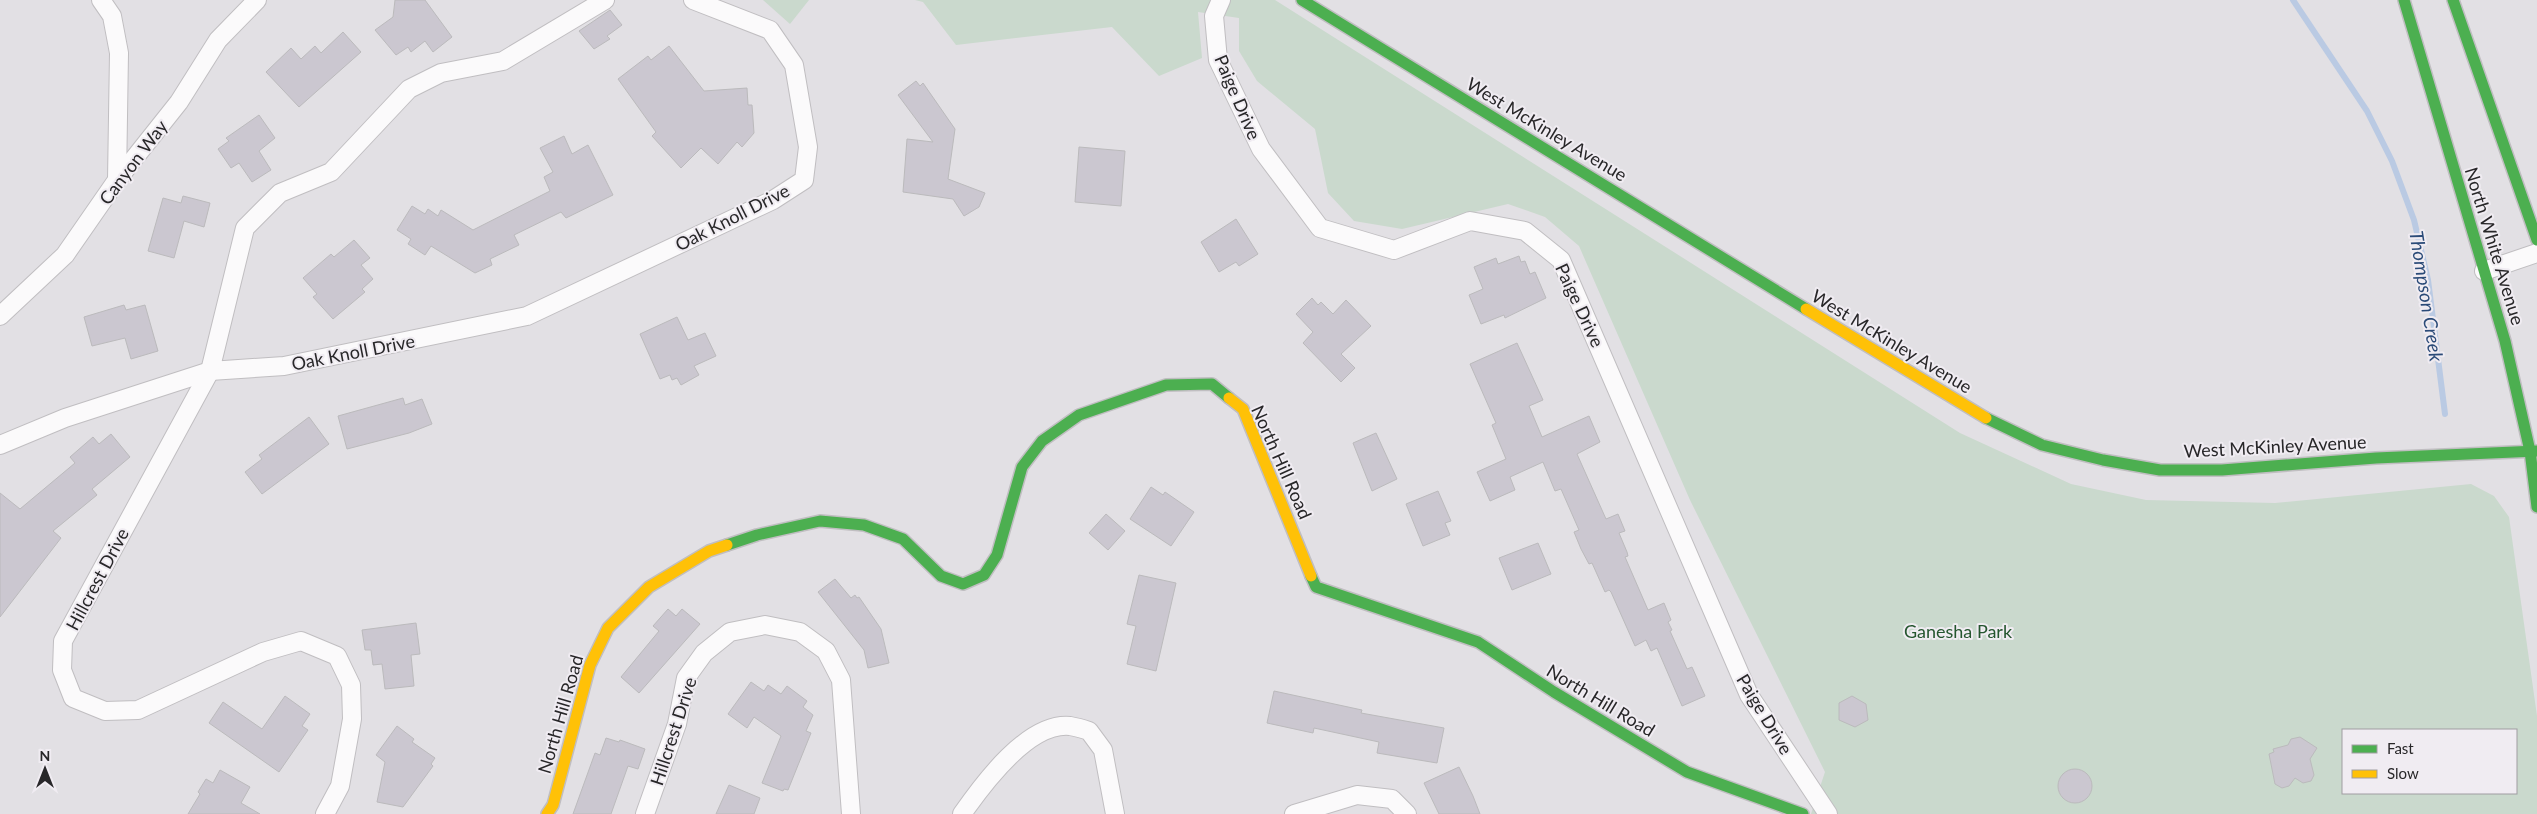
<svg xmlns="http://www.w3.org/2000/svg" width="2537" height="814" viewBox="0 0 2537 814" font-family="Lato,sans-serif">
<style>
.green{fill:#cad9cd;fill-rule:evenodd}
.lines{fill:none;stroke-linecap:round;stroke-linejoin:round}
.stream{stroke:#bacae3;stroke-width:6}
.building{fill:#cbc7d0;stroke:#bbbabc}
.street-casing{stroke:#c0bec1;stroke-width:20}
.fast-casing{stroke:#c0bec1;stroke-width:14}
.slow-casing{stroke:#c0bec1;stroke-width:14}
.street{stroke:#fbfafb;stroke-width:18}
.fast{stroke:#4caf50;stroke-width:11}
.slow{stroke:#ffc107;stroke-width:11}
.labels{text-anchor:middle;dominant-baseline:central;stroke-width:4;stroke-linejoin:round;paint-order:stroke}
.street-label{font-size:18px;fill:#282729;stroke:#f0ecf2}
.park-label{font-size:18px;fill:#25562f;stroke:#f0ecf2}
.water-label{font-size:19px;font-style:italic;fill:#2b4b78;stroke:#f0ecf2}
</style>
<rect width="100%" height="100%" fill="#e2e0e4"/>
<g class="green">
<polygon points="763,0 809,0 790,24"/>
<path d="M915 0H1275L1960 433 2071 484 2146 500 2275 503 2471 484 2494 496 2509 517 2537 716V814H1811L1825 772 1690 500 1579 246 1545 217 1508 204 1402 229 1354 221 1328 193 1315 129 1257 81 1239 51V18L1198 12 1202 58 1159 76 1112 27 956 45 923 2ZM2343 730H2516V793H2343Z"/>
</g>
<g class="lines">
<polyline class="stream" points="2293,0 2367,111 2392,161 2414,220 2428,280 2445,414"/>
</g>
<g class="building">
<polygon points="395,0 425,0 452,37 433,52 425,41 411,52 408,47 396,55 375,30 393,17"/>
<polygon points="610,10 622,25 607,36 610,39 594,49 579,31"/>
<polygon points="343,32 361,52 299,107 266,72 291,48 301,59 315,46 321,53"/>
<polygon points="669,46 704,91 747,88 748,105 752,105 754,133 742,147 737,142 718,164 701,148 681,168 652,136 656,132 618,79 648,56 651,60"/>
<polygon points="916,81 920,86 923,83 955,129 948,179 985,193 979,207 964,216 953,199 903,192 907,139 933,142 898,95"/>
<polygon points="259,115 275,138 259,151 271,170 252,182 239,163 231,168 218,149 229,141 226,138"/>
<polygon points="564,136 572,154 588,145 613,195 566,218 561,212 514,235 519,245 490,259 492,265 475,273 431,246 425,255 408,244 411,239 397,230 412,206 425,214 428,209 438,216 441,210 473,230 550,191 544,177 553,172 540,148"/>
<polygon points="1079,147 1125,151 1121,206 1075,202"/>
<polygon points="183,196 210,203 204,227 184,221 174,258 148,251 163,198 181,203"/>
<polygon points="1236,219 1258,254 1239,266 1236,262 1219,272 1201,242"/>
<polygon points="354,240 370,258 361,265 373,279 362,289 365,292 333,319 313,297 317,294 303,278 331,254 334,257"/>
<polygon points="1519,256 1521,262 1525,261 1530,274 1535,272 1546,298 1505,318 1504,315 1481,324 1469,295 1483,289 1474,267 1496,258 1498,264"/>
<polygon points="1312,298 1318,305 1321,302 1333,314 1346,300 1371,326 1341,354 1355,368 1341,382 1303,343 1313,332 1296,314"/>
<polygon points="124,305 126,310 145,305 158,351 131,359 125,338 92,346 84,317"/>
<polygon points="677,317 688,340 705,333 716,356 694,366 699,375 681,385 677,378 672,380 670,375 660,379 640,334"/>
<polygon points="1517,343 1543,400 1529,406 1542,437 1589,416 1600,442 1577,454 1606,519 1618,514 1625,531 1619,533 1627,552 1628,556 1625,557 1648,610 1664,603 1671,620 1668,622 1672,630 1670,631 1687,669 1692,667 1705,696 1682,706 1657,648 1651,651 1646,640 1635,646 1611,592 1609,590 1605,592 1592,563 1589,564 1581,549 1574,532 1579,530 1561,489 1555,491 1543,462 1510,477 1515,490 1490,501 1477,472 1506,459 1492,425 1496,423 1470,364"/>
<polygon points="403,398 405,405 422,399 432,424 409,433 347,449 338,416"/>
<polygon points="309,417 329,444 262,494 245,472 262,459 259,455"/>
<polygon points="1376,433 1397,479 1372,491 1353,443"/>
<polygon points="111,434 130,457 92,489 97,495 53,531 61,538 0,617 0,493 20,509 75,463 70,457 93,437 99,444"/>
<polygon points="1151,487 1163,495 1165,492 1194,512 1171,546 1130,519"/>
<polygon points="1438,491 1451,521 1445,523 1450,535 1423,546 1406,504"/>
<polygon points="1106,514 1125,531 1108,550 1089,533"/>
<polygon points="1538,543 1551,574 1512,590 1499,558"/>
<polygon points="1139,575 1176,583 1156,671 1127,664 1136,626 1127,624"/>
<polygon points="835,579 851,598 855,595 857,598 859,597 881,629 889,663 868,668 864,650 818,592"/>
<polygon points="668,609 676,616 682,609 700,624 639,693 621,677 659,631 653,626"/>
<polygon points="416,623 420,654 411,655 414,686 385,689 382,664 373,665 371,650 365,650 362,630"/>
<polygon points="751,682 764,691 768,685 781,694 787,686 807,701 803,707 813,715 806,731 811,733 788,790 784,789 783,791 762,783 781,736 754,717 747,728 728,714"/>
<polygon points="1274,691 1362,710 1361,713 1444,728 1437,763 1377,753 1379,742 1314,728 1313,733 1267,723"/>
<polygon points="285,696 310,714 302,726 308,730 279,772 209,723 223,702 262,729"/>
<polygon points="1852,696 1866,704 1868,720 1855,727 1839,720 1839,703"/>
<polygon points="397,726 414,739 412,742 435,758 431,764 433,766 403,807 377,802 385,762 376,755"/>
<polygon points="2300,737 2317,748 2310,759 2314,775 2311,781 2303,783 2295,778 2289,786 2282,788 2275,784 2269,754 2274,752 2273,749 2288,745 2291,739"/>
<polygon points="606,738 619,742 620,740 645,749 638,769 628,766 611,814 573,814 595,753 600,755"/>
<polygon points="1459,767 1473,796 1480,814 1439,814 1424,783"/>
<circle cx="2075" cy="786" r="17"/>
<polygon points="220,770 250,787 241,803 260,814 188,814 200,794 198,792 206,779 213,783"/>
<polygon points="729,785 760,798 754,814 716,814"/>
</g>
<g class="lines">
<g class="street-casing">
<g id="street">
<polyline points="101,0 112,16 119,53 117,180"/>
<polyline points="605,0 503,61 441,73 409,89 331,172 280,193 245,228 210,371 284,366 527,316 773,200 804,180 808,147 794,65 770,30 693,0"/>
<polyline points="1221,0 1214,16 1218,60 1261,149 1320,228 1394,250 1470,221 1525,231 1561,260 1749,695 1828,814"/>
<polyline points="2484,271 2537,253"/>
<polyline points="0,316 65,255 117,180 179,102 218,40 257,0"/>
<polyline points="210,371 63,641 62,670 73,698 105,711 138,710 263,652 301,641 337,656 351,685 352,719 340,786 325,814"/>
<polyline points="0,445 65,418 210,371"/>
<polyline points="645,814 677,724 686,678 704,653 730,632 765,625 800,632 826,651 841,680 851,814"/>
<path d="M962 814C983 784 1028 722 1070 726 1076 727 1083 729 1089 731L1103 750 1115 814"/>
<polyline points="1294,814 1357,795 1392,799 1407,814"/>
</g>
</g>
<g class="fast-casing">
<g id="fast">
<polyline points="1302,0 1806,309"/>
<polyline points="2404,0 2505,341 2530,451 2537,507"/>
<polyline points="2453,0 2537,240"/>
<polyline points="1986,418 2042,445 2103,460 2160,470 2222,470 2376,458 2537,451"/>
<polyline points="727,545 757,535 820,521 864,525 903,539 941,576 963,584 984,575 997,555 1022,467 1042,441 1079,415 1166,385 1212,384 1229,398"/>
<polyline points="1311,576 1316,587 1478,642 1554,692 1687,772 1803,814"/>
</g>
</g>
<g class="slow-casing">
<g id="slow">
<polyline points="1806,309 1986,418"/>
<polyline points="1229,398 1243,409 1311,576"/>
<polyline points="547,814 553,805 590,665 608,628 649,587 709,551 727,545"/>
</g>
</g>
<use href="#street" class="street"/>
<use href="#fast" class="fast"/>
<use href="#slow" class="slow"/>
</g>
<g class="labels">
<g class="street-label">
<text transform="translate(1238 97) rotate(67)">Paige Drive</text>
<text transform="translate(1547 129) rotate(31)">West McKinley Avenue</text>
<text transform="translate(133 162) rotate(-53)">Canyon Way</text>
<text transform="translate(732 217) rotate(-27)">Oak Knoll Drive</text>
<text transform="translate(2495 246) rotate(73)">North White Avenue</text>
<text transform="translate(1580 305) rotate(65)">Paige Drive</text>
<text transform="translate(1892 341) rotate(31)">West McKinley Avenue</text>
<text transform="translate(353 352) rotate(-11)">Oak Knoll Drive</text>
<text transform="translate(2275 446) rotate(-3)">West McKinley Avenue</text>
<text transform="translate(1282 462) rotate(66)">North Hill Road</text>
<text transform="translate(97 579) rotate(-62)">Hillcrest Drive</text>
<text transform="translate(1601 700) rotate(31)">North Hill Road</text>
<text transform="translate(560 714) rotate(-74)">North Hill Road</text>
<text transform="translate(1765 714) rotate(59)">Paige Drive</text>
<text transform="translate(673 731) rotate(-72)">Hillcrest Drive</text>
</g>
<g class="park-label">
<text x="1958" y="631">Ganesha Park</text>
</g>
<g class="water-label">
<text transform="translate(2427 296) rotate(81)">Thompson Creek</text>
</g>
</g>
<rect x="2342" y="729" width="175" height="65" fill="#f0ecf2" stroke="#a09da2"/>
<rect x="2352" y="745" width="25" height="8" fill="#4caf50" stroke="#a09da2"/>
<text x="2387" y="754" font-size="15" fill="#282729">Fast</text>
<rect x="2352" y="770" width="25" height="8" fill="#ffc107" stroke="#a09da2"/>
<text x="2387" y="779" font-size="15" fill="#282729">Slow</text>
<g transform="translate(45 769)" stroke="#f0ecf2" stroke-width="4" paint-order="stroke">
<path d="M0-4L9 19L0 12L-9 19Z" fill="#282729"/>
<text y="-8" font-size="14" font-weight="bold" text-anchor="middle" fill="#282729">N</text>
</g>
</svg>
